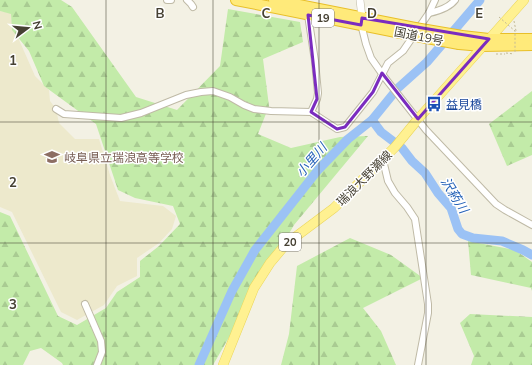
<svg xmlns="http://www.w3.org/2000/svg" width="532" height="365" viewBox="0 0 532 365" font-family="Mulish,'Noto Sans JP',sans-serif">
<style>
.education{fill:#ede9cc}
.forest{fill:url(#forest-firs)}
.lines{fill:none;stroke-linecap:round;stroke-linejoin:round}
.river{stroke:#9bc2f5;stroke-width:9}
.minor-casing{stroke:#bfbaa6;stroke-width:8}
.tertiary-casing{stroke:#bfbaa6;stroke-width:8}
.primary-casing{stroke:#ebd65a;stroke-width:10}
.trunk-casing{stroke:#e8bf29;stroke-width:12}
.path{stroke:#c2b996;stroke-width:1;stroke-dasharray:2 2;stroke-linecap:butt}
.minor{stroke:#fff;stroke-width:6}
.tertiary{stroke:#fff;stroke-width:7}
.primary{stroke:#fff191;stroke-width:9}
.trunk{stroke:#ffea7a;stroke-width:10}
.trunk-bridge-casing{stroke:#e8bf29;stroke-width:12;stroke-linecap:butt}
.path-bridge{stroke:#c2b996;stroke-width:1;stroke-dasharray:2 2;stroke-linecap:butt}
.trunk-bridge{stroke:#ffea7a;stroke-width:10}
.marked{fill:none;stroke:#7b2cbf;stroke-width:3;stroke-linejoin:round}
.grid{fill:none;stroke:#464133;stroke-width:1;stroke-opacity:0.55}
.labels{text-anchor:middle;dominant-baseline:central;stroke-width:3;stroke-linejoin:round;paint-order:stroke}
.shield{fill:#fff;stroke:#7e7a70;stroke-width:1}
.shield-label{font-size:11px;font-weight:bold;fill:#464133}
.street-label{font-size:12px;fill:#464133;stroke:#fff}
.transit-label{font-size:12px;fill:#164399;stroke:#fff;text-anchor:start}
.education-label{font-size:12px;fill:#785e54;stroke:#fff;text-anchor:start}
.water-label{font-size:13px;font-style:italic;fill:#2663b8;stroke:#fff}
.grid-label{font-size:13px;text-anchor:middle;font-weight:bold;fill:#464133;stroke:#fff;stroke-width:3;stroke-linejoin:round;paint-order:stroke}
</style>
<defs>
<pattern id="forest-firs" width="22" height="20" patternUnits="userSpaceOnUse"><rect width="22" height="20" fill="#c3eba9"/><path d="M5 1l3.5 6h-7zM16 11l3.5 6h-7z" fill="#a9cb92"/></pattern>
</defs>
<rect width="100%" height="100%" fill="#f3f1e4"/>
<polygon class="education" points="0,11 11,13 12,24 35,76 49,90 50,101 56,109 59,123 75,139 99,139 110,175 120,201 163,206 176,216 172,229 159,243 137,258 137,276 117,286 104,305 77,320 61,312 12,212 0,207"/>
<g class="forest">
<polygon points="0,0 61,0 72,7 136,97 177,110 220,66 228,9 300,22 303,42 263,59 269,106 258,134 291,148 340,137 368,136 294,225 213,365 63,365 62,363 41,348 30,351 23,365 0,365 0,212 10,216 58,316 77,325 106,308 117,292 140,277 140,261 159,246 180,224 173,206 135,198 118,190 96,124 44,86 29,51 12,30 11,14 0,11"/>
<polygon points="532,91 532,155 507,166 489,124"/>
<polygon points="350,238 391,255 423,278 363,308 381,331 396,365 281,365 289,334 297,266"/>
<polygon points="468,241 515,250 532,262 532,291 531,288 471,275"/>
<polygon points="470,314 532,317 532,365 471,365 474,356 460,323"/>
</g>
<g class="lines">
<g class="river">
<polyline points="372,120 381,132 402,148 412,161 425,173 438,193 451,208 458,229 462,234 473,238 502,241 523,250 532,255"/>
<polyline points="199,365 232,291 255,250 318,170 348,139 372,120 398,88 427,62 480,0"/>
</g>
<g class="minor-casing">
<g id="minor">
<polyline points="167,0 171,0"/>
<polyline points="187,0 191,4 193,7"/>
<path d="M429 13C439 11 449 8 455 0"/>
<polyline points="308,15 315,61 318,93 317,99 311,112"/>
<polyline points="361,24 366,44 371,58 385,78 426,130 496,204 505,210 532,225"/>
<polyline points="56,109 64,114 121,118 141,113 186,95 201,92 213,91 230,97 244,105 254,109 271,111 311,112 337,129 345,127 373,92 388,63 403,51 429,13 435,0"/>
<polyline points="383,160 388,181 395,193 407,207 415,219 428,304 428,313 418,365"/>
<polyline points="85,304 101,341 102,352 97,365"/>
</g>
</g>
<g class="tertiary-casing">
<polyline id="tertiary" points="360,0 362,18"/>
</g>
<g class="primary-casing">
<polyline id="primary" points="223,365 254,288 270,263 286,244 334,208 395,147 418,119 524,0"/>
</g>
<g class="trunk-casing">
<g id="trunk">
<polyline points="236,0 411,35"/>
<polyline points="274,0 415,28"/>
<polyline points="462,36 489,39 532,39"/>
<polyline points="459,44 482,46 532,45"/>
</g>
</g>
<g class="path">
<polyline points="514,21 516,31"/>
<polyline points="506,53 514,54"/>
<polyline points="496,54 505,54"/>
</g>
<use href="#minor" class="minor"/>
<use href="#tertiary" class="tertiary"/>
<use href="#primary" class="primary"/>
<use href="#trunk" class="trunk"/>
<g class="trunk-bridge-casing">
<g id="trunk-bridge">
<polyline points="415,28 462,36"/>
<polyline points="411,35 459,44"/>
</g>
</g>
<polyline class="path-bridge" points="499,17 515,31 515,52"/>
<use href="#trunk-bridge" class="trunk-bridge"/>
</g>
<path class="marked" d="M308 15 361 25 362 18 489 39 418 119 382 73 373 92 345 127 337 129 311 112 317 99Z"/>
<path class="grid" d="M106 0V365M213 0V365M319 0V365M426 0V365M0 122H532M0 243H532"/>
<defs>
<g id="bus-bare" transform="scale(1.2)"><path d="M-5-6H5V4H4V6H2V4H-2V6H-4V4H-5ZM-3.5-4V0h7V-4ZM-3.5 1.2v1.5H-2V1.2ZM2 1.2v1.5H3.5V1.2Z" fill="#1a4fb4" stroke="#fff" stroke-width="2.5" paint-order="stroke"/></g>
<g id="school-bare" transform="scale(1.2)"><path d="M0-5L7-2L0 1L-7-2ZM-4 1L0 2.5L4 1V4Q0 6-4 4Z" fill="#8d6e63" stroke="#fff" stroke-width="2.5" paint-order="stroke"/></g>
</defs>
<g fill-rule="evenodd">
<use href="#bus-bare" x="434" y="104"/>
<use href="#school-bare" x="52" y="157"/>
</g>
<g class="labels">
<g class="shield">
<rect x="312" y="9" width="22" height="18" rx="3"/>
<rect x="279" y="233" width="22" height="18" rx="3"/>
</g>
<g class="shield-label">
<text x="323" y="18">19</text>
<text x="290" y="242">20</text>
</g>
<g class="street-label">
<text transform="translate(419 36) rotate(11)">国道19号</text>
<text transform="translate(364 178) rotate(-45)">瑞浪大野瀬線</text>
</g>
<g class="transit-label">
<text x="446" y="104">益見橋</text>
</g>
<g class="education-label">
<text x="64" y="157">岐阜県立瑞浪高等学校</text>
</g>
<g class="water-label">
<text transform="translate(311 160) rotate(-49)">小里川</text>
<text transform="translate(455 195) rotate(58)">沢葯川</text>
</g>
</g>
<g class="grid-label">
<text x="160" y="18">B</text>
<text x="266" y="18">C</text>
<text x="372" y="18">D</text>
<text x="479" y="18">E</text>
<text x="13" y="65">1</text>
<text x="13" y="187">2</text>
<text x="13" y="309">3</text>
</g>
<g transform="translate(28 28) rotate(74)" stroke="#ffffff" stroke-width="3" paint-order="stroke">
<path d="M0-3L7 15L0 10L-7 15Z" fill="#464133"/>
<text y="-6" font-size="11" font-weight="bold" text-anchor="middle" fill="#464133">N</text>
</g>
</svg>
